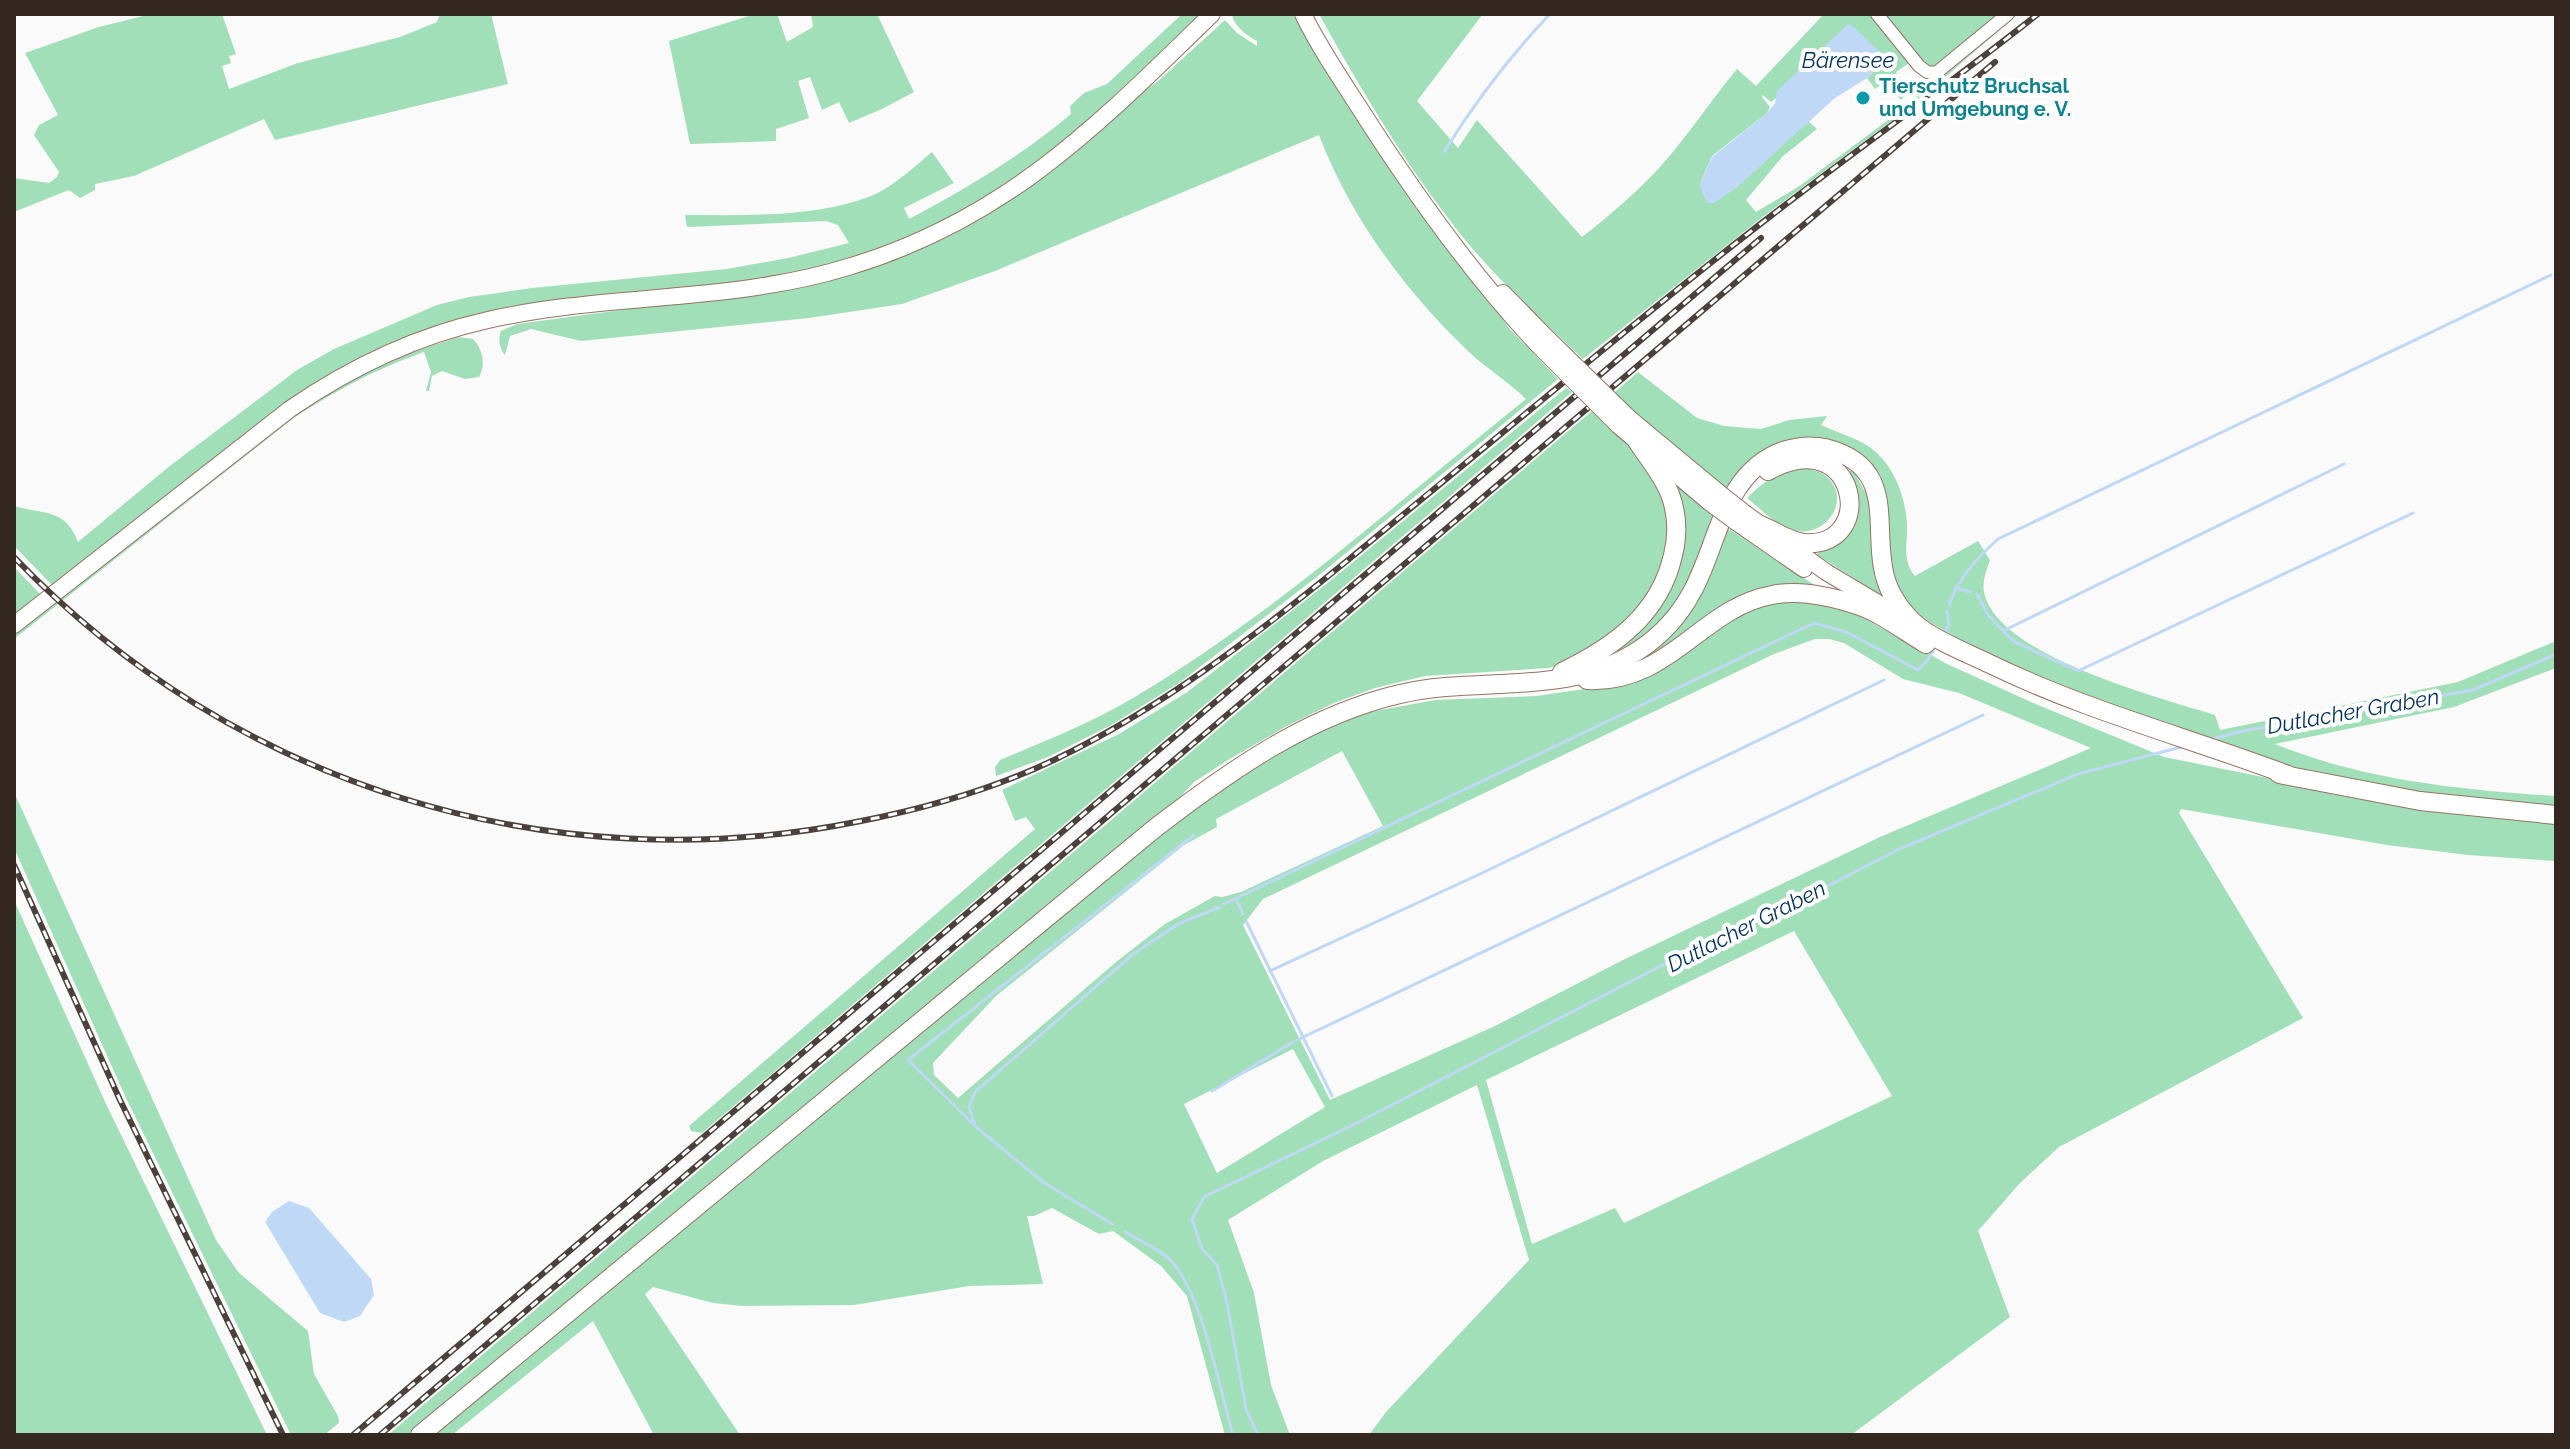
<svg xmlns="http://www.w3.org/2000/svg" width="2570" height="1449" viewBox="0 0 2570 1449" font-family="Raleway,sans-serif">
<style>
.green{fill:#a1dfb8;fill-rule:evenodd}
.water{fill:#bed8f6}
.lines{fill:none;stroke-linecap:round;stroke-linejoin:round}
.stream{stroke:#bed8f6;stroke-width:3}
.street-casing{stroke:#937362;stroke-width:14}
.secondary-casing{stroke:#937362;stroke-width:18}
.primary-casing{stroke:#937362;stroke-width:20}
.street{stroke:#fff;stroke-width:12}
.secondary{stroke:#fff;stroke-width:16}
.primary{stroke:#fff;stroke-width:18}
.rail-casing{stroke:#4c403a;stroke-width:6}
.rail{stroke:#fff;stroke-width:3;stroke-dasharray:9;stroke-linecap:butt}
.secondary-bridge-casing{stroke:#937362;stroke-width:18;stroke-linecap:butt}
.secondary-bridge{stroke:#fff;stroke-width:16}
.culture-dot{fill:#0f9aa8;stroke:#fff;stroke-width:3}
.labels{text-anchor:middle;dominant-baseline:central;stroke-width:8;stroke-linejoin:round;paint-order:stroke}
.culture-label{font-size:20px;font-weight:bold;fill:#0d838f;stroke:#fff;text-anchor:start}
.water-label{font-size:22px;font-style:italic;fill:#00305e;stroke:#fff}
</style>
<rect width="100%" height="100%" fill="#fafafa"/>
<g class="green">
<polygon points="151,14 222,14 236,54 229,56 231,63 222,66 229,89 298,63 400,37 437,22 440,14 491,14 508,84 275,140 264,119 134,176 95,184 95,190 80,198 69,190 14,212 14,178 49,183 57,177 59,172 34,135 39,125 58,115 25,53 99,27"/>
<polygon points="755,14 777,14 787,42 813,27 811,14 877,14 914,92 882,109 849,123 839,102 822,110 810,77 798,81 809,118 776,129 776,141 690,144 669,41"/>
<path d="M1182 14H1203L1031 172 970 210 850 263 776 279 512 306 439 326 396 343 54 587 14 546V506C45 515 65 508 78 542L171 465 297 370 334 349 437 305 469 297 532 288 727 269 788 258 849 243 838 225 826 221 687 227 685 215C746 215 814 218 871 196 893 187 914 167 932 152L954 183 904 208 909 219C967 188 1021 156 1071 114L1070 106 1084 93 1107 84Z"/>
<path d="M1232 14H1292L1509 328 1558 379 1318 576 1179 683 1113 724 1048 757 996 776 995 767 1000 760C1045 741 1091 723 1133 698 1275 614 1398 501 1526 399 1509 382 1487 369 1469 352 1406 292 1350 217 1319 135L995 271 902 304 809 318 581 341 531 329 510 336 505 355C499 348 498 339 501 331L517 324 770 290 899 256 1157 82 1225 20 1237 33 1257 46V41C1247 36 1233 25 1232 14Z"/>
<path d="M1319 14H1483L1417 101 1458 148 1477 120 1582 237C1610 215 1636 193 1660 167 1688 136 1710 101 1737 69L1756 86 1824 14H1874L1912 61 1896 72 1909 91 1901 100 1885 82 1875 89 1867 78 1882 64 1776 98 1771 102 1763 95 1762 97 1770 107 1767 113 1712 156 1701 181 1736 188 1808 121 1817 129 1783 156 1746 200 1756 212 1798 187 1903 109 1943 72 1929 70 1880 14H2018L1913 105 1764 216 1583 359C1537 316 1489 272 1451 222 1400 156 1359 86 1319 14Z"/>
<path d="M459 337 473 339C483 349 486 365 479 377L465 379 442 371 432 376 429 391H426L431 372 424 352C374 370 339 389 295 417L14 639V633L294 414C350 376 394 357 459 337Z"/>
<path d="M1638 372 1697 418 1724 426 1761 429 1789 420 1827 416 1821 425C1838 433 1864 440 1877 453 1898 473 1908 505 1907 534 1906 548 1904 564 1915 576L1978 541 1990 560C1986 572 1981 583 1985 596 2003 657 2159 698 2215 715L2220 730 2458 682 2556 641V668L2454 707 2275 744C2363 780 2461 790 2556 796V809L2515 807 2335 780 2272 762 2141 717 1982 652 1921 617 1901 599 1891 581 1861 460C1799 448 1766 428 1726 489L1654 433 1615 392Z"/>
<polygon points="1566,388 1572,392 702,1133 691,1131 689,1126 1035,829 1026,817 1015,821 1002,790 1119,734 1186,693 1325,585"/>
<polygon points="1592,411 1649,465 1667,497 1671,546 1638,615 1568,663 1549,668 1425,676 1375,688 1334,703 1285,727 1228,760 1194,782 1172,806 409,1435 388,1435"/>
<path d="M1806 468C1811 470 1819 471 1823 474 1855 495 1827 540 1793 530 1775 525 1761 509 1747 498 1764 480 1781 471 1806 468Z"/>
<path d="M1853 470 1869 499 1882 592 1881 595 1817 555 1819 550C1831 545 1836 541 1844 531 1862 507 1860 499 1848 472Z"/>
<path d="M1674 481 1714 516C1688 585 1671 640 1593 662L1659 606Z"/>
<polygon points="1726,527 1816,586 1780,588 1668,652 1607,674 1642,656"/>
<polygon points="14,567 42,596 14,619"/>
<path d="M1799 599 1847 609 1947 664 2031 702 2164 757 2278 780 2556 822V861L2468 855 2387 845 2181 809 2179 813 2303 1018 2059 1147 2020 1183 1978 1231 2010 1317 1851 1435H1369L1386 1412 1529 1260 1477 1085 1323 1161 1228 1220 1254 1293 1271 1385 1290 1435H1225L1187 1296 1161 1266 1113 1231 1099 1234 1052 1208 1034 1216H1027L1043 1284 969 1286 854 1305 743 1306 713 1303 653 1287 645 1294 740 1435H654L593 1321 452 1435H430L1146 845 1238 777 1293 744 1359 714 1435 700 1536 696 1599 687 1761 603ZM1815 639H1829L1844 643 1903 679 1959 693 2091 748 1880 837 1625 959 1495 1026 1330 1100 1243 925 1263 899 1774 654ZM1342 751 1383 826 1241 892 1222 897 1215 896 1165 924 1116 962 958 1098 934 1075 933 1063 996 996 1184 845 1217 827 1216 819ZM1794 931 1892 1096 1624 1223 1615 1208 1532 1244 1486 1080ZM1293 1049 1325 1107 1217 1173 1184 1104Z"/>
<polygon points="14,792 216,1240 239,1273 308,1331 314,1374 338,1416 339,1423 324,1435 291,1435 126,1098 14,848"/>
<polygon points="14,900 107,1106 267,1435 14,1435"/>
</g>
<g class="water">
<polygon points="1849,23 1880,52 1882,64 1867,78 1835,98 1736,188 1714,203 1707,203 1700,188 1701,181 1712,157 1767,113 1775,103 1777,91"/>
<polygon points="289,1201 309,1208 371,1279 374,1295 360,1316 344,1322 320,1313 265,1222 272,1212"/>
</g>
<g class="lines">
<g class="stream">
<path d="M1444 152C1475 102 1510 56 1550 14"/>
<polyline points="1955,588 1971,592"/>
<polyline points="1977,594 1988,615 2013,641 2078,671 2413,513"/>
<path d="M1949 605C1959 577 1977 558 1998 539L2551 275"/>
<polyline points="2003,631 2344,464"/>
<polyline points="1943,634 1949,625 1947,611"/>
<polyline points="2212,739 2243,731 2473,690 2556,654"/>
<polyline points="1236,899 1243,914"/>
<polyline points="1224,904 1814,623 1846,632 1918,670 1927,661 1935,647"/>
<polyline points="1246,921 1332,1096"/>
<polyline points="1270,971 1480,874 1884,680"/>
<polyline points="1297,1040 1983,715"/>
<polyline points="1212,1091 1293,1042"/>
<polyline points="975,1125 969,1107 975,1092 1132,955 1178,924 1220,907"/>
<polyline points="1112,1224 1043,1182 976,1127 908,1060 1194,835"/>
<path d="M1125 1232C1138 1240 1155 1247 1167 1257 1201 1286 1220 1390 1233 1435"/>
<polyline points="1258,1435 1246,1409 1227,1303 1217,1265 1202,1249 1192,1219 1204,1197 1357,1123 1713,939 1805,898 1897,850 2078,774 2185,746"/>
</g>
<g class="street-casing">
<polyline id="street" points="1877,14 1919,66 1927,72 1936,73 2008,14"/>
</g>
<g class="secondary-casing">
<g id="secondary">
<path d="M1303 14C1318 45 1338 75 1357 104 1409 186 1471 274 1538 345"/>
<polyline points="1503,293 1547,338"/>
<polyline points="1630,419 1718,492"/>
<polyline points="1619,426 1709,502"/>
<polyline points="1746,514 1826,572 1908,621"/>
<polyline points="1736,522 1804,569"/>
<path d="M14 625 290 409C351 367 416 336 488 320 607 293 731 303 848 267 1006 220 1098 125 1212 14"/>
</g>
</g>
<g class="primary-casing">
<g id="primary">
<path d="M1760 525C1774 530 1789 542 1805 543 1879 548 1857 421 1768 471"/>
<path d="M1562 672C1614 647 1660 614 1673 555 1678 535 1677 513 1670 494 1662 474 1648 458 1637 441"/>
<path d="M1587 680C1670 684 1701 608 1772 595 1800 589 1830 596 1857 605 1881 613 1904 631 1926 644"/>
<polyline points="2279,774 2420,801 2556,815"/>
<path d="M420 1435 1154 829C1228 772 1308 715 1400 694 1480 675 1567 698 1639 650 1662 635 1679 616 1692 592 1719 543 1723 473 1783 451 1796 447 1811 445 1825 448 1901 467 1870 530 1886 580 1891 597 1905 616 1919 627 1939 642 1967 653 1990 664 2087 711 2187 737 2288 775"/>
</g>
</g>
<use href="#street" class="street"/>
<use href="#secondary" class="secondary"/>
<use href="#primary" class="primary"/>
<g class="rail-casing">
<g id="rail">
<path d="M14 557C233 786 551 884 861 821 927 808 993 789 1054 760 1162 708 1255 636 1348 560 1412 507 1476 454 1541 401 1617 338 1694 275 1772 215 1860 147 1951 83 2038 14"/>
<polyline points="14,865 120,1100 283,1435"/>
<polyline points="353,1435 1761,238"/>
<polyline points="380,1435 1995,62"/>
</g>
</g>
<use href="#rail" class="rail"/>
<g class="secondary-bridge-casing">
<g id="secondary-bridge">
<polyline points="1547,338 1630,419"/>
<polyline points="1538,345 1619,426"/>
<polyline points="1718,492 1746,514"/>
<polyline points="1709,502 1736,522"/>
</g>
</g>
<use href="#secondary-bridge" class="secondary-bridge"/>
</g>
<circle class="culture-dot" cx="1863" cy="98" r="8"/>
<g class="labels">
<g class="culture-label">
<text x="1879" y="86">Tierschutz Bruchsal<tspan x="1879" dy="23">und Umgebung e. V.</tspan></text>
</g>
<g class="water-label">
<text x="1848" y="60">Bärensee</text>
<text transform="translate(2353 711) rotate(-10)">Dutlacher Graben</text>
<text transform="translate(1746 926) rotate(-27)">Dutlacher Graben</text>
</g>
</g>
<rect width="2570" height="1449" fill="none" stroke="#352821" stroke-width="32"/>
</svg>
